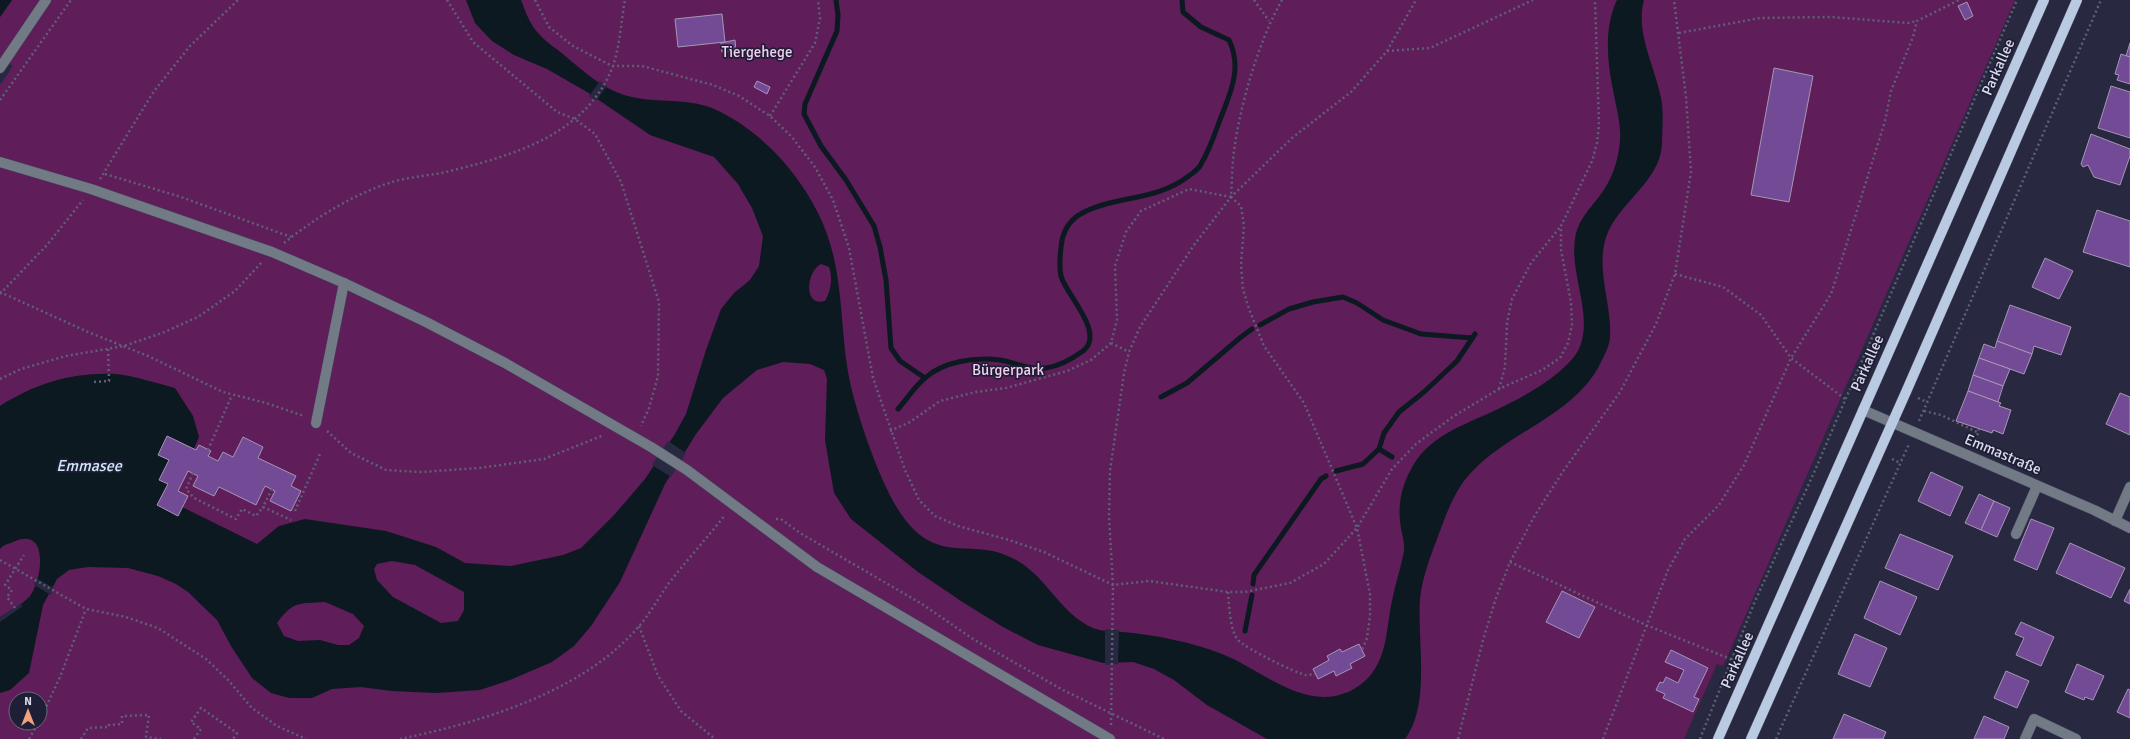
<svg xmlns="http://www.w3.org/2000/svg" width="2130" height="739" font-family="Signika,sans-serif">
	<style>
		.green { fill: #5f1d59; fill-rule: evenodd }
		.water { fill: #0c1921; fill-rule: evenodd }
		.pier { fill: #282841 }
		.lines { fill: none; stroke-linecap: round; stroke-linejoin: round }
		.stream { stroke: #0c1921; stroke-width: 5 }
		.building { fill: #734a95; stroke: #a597b4 }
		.minor-casing { stroke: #44455c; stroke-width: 11 }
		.major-casing { stroke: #44455c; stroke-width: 11 }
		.path { stroke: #5f6076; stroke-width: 2.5; stroke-dasharray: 2 3; stroke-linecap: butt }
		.minor { stroke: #727a86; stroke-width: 10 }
		.major { stroke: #bacae3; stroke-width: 10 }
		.labels { text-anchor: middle; stroke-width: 3.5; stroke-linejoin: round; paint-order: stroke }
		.park-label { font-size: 15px; fill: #f6cfef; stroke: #1e1e37 }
		.street-label { font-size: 15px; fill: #dadcec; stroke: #1e1e37 }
		.water-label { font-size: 16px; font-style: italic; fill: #d1e7f5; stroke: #1e1e37 }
	</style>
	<rect width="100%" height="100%" fill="#282841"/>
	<path class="green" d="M 12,0 L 2015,0 L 1733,644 L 1723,666 L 1717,664 L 1684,739 L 0,739 L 0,85 L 13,66 L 0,59 L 0,17 ZM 16,699 L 40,699 L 40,723 L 16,723 Z"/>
	<g class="water">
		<polygon points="0,0 12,0 0,17"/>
		<path d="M 466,0 L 521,0 C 526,13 530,25 540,35 C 547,43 556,48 564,55 C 585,72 604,91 632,97 C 658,103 686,98 712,108 C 758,128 796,169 818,213 C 844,264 839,317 848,372 C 854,408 880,484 901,514 C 939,569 973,534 1018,561 C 1048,579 1061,614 1093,628 C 1103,632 1113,631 1123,632 C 1155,635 1192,642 1222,654 C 1255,667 1288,697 1324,697 C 1341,697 1357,690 1369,677 C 1388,655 1386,628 1392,601 C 1395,584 1401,568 1404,551 C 1405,541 1401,532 1400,521 C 1398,500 1403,482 1414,464 C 1432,434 1469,423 1498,409 C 1519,399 1541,387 1559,372 C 1569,363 1579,354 1582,340 C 1590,309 1570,272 1575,239 C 1578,217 1594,206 1605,188 C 1614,174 1619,156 1620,140 C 1621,122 1616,107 1613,90 C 1607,61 1604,27 1617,0 L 1644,0 C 1635,33 1655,66 1661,98 C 1664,113 1662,129 1662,144 C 1660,185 1611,206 1604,245 C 1598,276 1612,307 1610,337 C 1610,346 1602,360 1598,368 C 1567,421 1500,434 1464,481 C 1452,497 1444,520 1437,539 C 1430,557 1422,579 1420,599 C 1417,641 1431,704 1405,739 L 1267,739 L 1207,705 L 1174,680 L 1154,669 L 1133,662 L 1103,663 L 1038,645 L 1003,627 L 964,603 L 918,572 L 851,519 L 834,493 L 825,440 L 827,379 L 824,370 L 810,364 L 783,362 L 757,370 L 723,398 L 696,434 L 665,484 L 620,582 L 591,626 L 574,646 L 552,662 L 510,680 L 480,690 L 436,693 L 392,691 L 361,687 L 332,689 L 312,698 L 289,698 L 271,693 L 252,678 L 231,646 L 217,620 L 188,592 L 176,584 L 158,576 L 128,568 L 88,567 L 69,570 L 57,579 L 43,605 L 29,673 L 10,690 L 0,693 L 0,617 C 10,611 22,605 30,596 C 43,578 49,525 13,542 C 8,544 3,545 0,549 L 0,406 C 36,383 73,372 116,374 C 135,376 156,383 175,388 L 193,416 L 199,437 L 170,501 L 257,544 L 279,526 L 305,519 L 386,531 L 436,547 L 465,563 L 511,566 L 563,555 L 581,548 L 615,514 L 645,479 L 675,434 L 686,414 L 706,350 L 721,309 L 734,293 L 750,280 L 759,266 L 763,236 L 752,208 L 738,184 L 714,157 L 650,135 L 587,92 L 547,69 L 514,55 L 492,41 L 475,23 ZM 821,264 L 829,267 C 833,278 831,291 825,301 C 803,307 806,272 821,264 ZM 392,561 L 415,565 L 464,592 L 464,610 L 458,621 L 441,623 L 393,597 L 377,580 L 374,569 L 377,564 ZM 325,602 L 353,614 L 364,626 L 359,638 L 349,645 L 338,645 L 320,640 L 298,641 L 284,636 L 277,623 C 294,600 299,604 325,602 Z"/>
	</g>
	<g class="pier">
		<polygon points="600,81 607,86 596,101 589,96"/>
		<polygon points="668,441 686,453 671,477 652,465"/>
		<polygon points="36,578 54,588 51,595 34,585"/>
		<polygon points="20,604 23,606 0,622 0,617"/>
		<polygon points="1105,629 1119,630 1118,664 1105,665"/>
	</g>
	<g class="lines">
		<g class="stream">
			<polyline points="836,0 838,15 837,31 805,104 804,114 821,146 846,180 874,226 880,247 886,280 891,348 900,361 925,378"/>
			<polyline points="1260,325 1289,309 1313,302 1343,297 1357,303 1383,320 1421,334 1472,338"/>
			<polyline points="1161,397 1187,383 1241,337 1252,329"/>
			<path d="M 898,409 C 907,399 915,386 925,378 C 944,361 975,357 1000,360 C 1014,362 1031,371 1046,368 C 1060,366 1072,359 1083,351 C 1106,333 1066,295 1061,276 C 1059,267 1060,256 1061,247 C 1062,235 1066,225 1076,217 C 1088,208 1108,203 1123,200 C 1148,195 1170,191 1190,175 C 1194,172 1199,169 1201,164 C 1211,148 1216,129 1223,112 C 1233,87 1241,65 1229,40 L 1201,27 L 1183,12 L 1182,0"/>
			<polyline points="1379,449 1392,457"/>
			<polyline points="1336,471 1363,464 1379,449 1384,433 1399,412 1424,392 1457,361 1475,334"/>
			<polyline points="1253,584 1254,575 1321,479 1326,476"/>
			<polyline points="1245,631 1252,595"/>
		</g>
	</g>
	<g class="building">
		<polygon points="1967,2 1973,16 1965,20 1958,6"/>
		<polygon points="722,14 725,42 678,47 675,19"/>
		<polygon points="735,40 736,51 722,52 721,43"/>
		<polygon points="2130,43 2130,57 2126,56"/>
		<polygon points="2121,54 2130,57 2130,84 2117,80 2119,75 2115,74"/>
		<polygon points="1774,68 1813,76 1789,202 1751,195"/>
		<polygon points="757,81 770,87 767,94 754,87"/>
		<polygon points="2111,86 2130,92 2130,138 2098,128"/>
		<polygon points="2091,134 2130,149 2130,156 2120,185 2094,177 2088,165 2083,167 2081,164"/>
		<polygon points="2097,210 2130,221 2130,267 2083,252"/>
		<polygon points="2045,258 2073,271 2059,299 2032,287"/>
		<polygon points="2010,305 2071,327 2061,355 2034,346 2032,354 1997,341"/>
		<polygon points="1997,341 2032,354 2024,374 1979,358 1984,344 1995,348"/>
		<polygon points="1979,358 2010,369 2003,386 1973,375"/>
		<polygon points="1973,375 2003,386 1998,402 1968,391"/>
		<polygon points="1968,391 1998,402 2001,403 1999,406 2011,410 2003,434 1993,430 1992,433 1956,421"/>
		<polygon points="2120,393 2130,397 2130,435 2106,424"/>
		<polygon points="167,436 196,450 199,445 211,451 208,456 218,461 223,452 233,457 243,437 263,447 258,458 296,476 291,486 301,491 291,511 270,501 275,491 265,486 256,505 219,487 214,496 193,486 198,476 188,471 178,491 188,496 178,516 157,505 168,484 159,480 169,460 158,455"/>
		<polygon points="1931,472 1963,487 1950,516 1918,501"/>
		<polygon points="1979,494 1994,501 1981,530 1965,523"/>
		<polygon points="1994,501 2010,508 1997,537 1981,530"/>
		<polygon points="2031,519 2054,528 2037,570 2014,560"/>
		<polygon points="1900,534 1953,556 1938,590 1885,568"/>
		<polygon points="2070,543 2125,568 2111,598 2056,573"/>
		<polygon points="1880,581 1917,597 1900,635 1864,618"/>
		<polygon points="2130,589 2130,604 2124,601"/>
		<polygon points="1562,591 1595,607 1579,638 1546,622"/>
		<polygon points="2021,622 2054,637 2041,666 2016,655 2024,638 2015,634"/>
		<polygon points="1855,634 1887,648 1870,687 1838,674"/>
		<polygon points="1359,644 1365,656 1350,664 1352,668 1336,676 1334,671 1318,679 1313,669 1329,660 1327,656 1340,649 1342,652"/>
		<polygon points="1671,650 1708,668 1694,697 1699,699 1693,712 1663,698 1665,694 1656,690 1660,682 1663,683 1666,677 1678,683 1684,670 1665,662"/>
		<polygon points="2077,664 2104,676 2093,700 2085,697 2084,700 2065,692"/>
		<polygon points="2006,671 2029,681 2017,708 1994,698"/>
		<polygon points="2128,689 2130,690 2130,718 2117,712"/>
		<polygon points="1844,714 1886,732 1883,739 1833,739"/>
		<polygon points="1984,716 2009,727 2004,739 1974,739"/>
	</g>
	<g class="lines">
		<defs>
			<g id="minor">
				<polyline points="0,68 46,0"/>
				<polyline points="0,162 91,189 272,252 344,283 426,322 505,363 651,447 687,470 817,567 1110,739"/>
				<polyline points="1863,410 2094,510 2130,528"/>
				<polyline points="316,423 344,283"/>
				<polyline points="2115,521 2130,487"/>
				<polyline points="2016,534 2037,486"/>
				<polyline points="2025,739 2034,719 2076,739"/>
			</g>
			<g id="major">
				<polyline points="1718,739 2044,0"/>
				<polyline points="1751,739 1906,392 2077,0"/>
			</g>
		</defs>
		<use href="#minor" class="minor-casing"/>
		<use href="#major" class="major-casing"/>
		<g class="path">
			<polyline points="447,0 473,42 557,112 575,119 595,134 621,182 659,302 658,376 649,408 641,426"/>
			<polyline points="535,0 549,27 573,46 612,66 642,66 713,85 739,96 770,116 791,136 815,167 833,200 849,248 873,378 905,470 919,500 935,516 958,526 1009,540 1044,552 1113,585 1149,581 1228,592 1245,592 1290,583 1324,564 1357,528 1392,469 1416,444 1454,416 1499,389 1542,370 1560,358 1568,343 1572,325 1571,302 1561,250 1561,226 1592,161 1597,143 1599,125 1595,0"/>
			<polyline points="1254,0 1269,21"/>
			<path d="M 1282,0 C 1259,40 1240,105 1234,151 C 1232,166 1232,182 1231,197 L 1241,206 L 1244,226 L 1241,264 L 1243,289 L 1249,309 L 1264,346 L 1304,403 L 1357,528 L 1370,594 L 1370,616 L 1367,638 L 1362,650"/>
			<polyline points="1679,33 1760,18 1831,17 1908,23 1917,21"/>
			<polyline points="1387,51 1430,48 1533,0"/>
			<polyline points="0,100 71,0"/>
			<polyline points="770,116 815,43 820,18 818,0"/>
			<polyline points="105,174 181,197 291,237"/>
			<polyline points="100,179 154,91 190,46 238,0"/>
			<path d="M 284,243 C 314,219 352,195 389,183 C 407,177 427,176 446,172 C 511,156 586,136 613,66 C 620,45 621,22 625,0"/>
			<polyline points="1675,274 1723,287 1761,315 1791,358 1845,399"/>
			<polyline points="0,292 88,332 148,356 223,392 266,403 304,416"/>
			<polyline points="0,294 47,245 83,200"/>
			<polyline points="1111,343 1129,352"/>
			<polyline points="0,379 21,369 66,356 124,346 162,333 198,317 235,291 262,262"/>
			<polyline points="94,382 109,381 108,349"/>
			<polyline points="1499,389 1505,367 1507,323 1512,299 1531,263 1561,226"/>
			<polyline points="1918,398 1927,402"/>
			<polyline points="1924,411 1941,415 1979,433"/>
			<polyline points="1919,421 2101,0"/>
			<polyline points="327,431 351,453 386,470 421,472 479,468 544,459 604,435"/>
			<polyline points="890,431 910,422 940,401 976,392 1006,388 1067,371 1091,360 1111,343 1117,320 1115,266 1126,232 1141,211 1189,189 1231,197"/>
			<polyline points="1975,445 1979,429"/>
			<polyline points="208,450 232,395"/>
			<polyline points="1892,459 1900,463"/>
			<polyline points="193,473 186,489 194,498 236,519 242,509 256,516 263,507"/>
			<polyline points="272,489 263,507 291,520"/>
			<polyline points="295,511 320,454"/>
			<polyline points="776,519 781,519 800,533 922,604 973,639 1063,690 1164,739"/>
			<polyline points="0,560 86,609 126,617 158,628 206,659 228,680 252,708 277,726 306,739"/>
			<polyline points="1510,562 1646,625 1738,662"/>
			<path d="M 1228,592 C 1229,604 1230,631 1238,640 C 1245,648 1295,673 1306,675 C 1309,675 1312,674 1315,674"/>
			<polyline points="15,608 7,597 12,590 5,585 24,555"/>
			<polyline points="639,626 658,676 681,711 715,739"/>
			<polyline points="40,720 60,677 86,609"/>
			<polyline points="1111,725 1113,585 1109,517 1110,471 1124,373 1129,352 1140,327 1194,245 1231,197 1292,138 1351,92 1387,51 1416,0"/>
			<polyline points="29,739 38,723"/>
			<polyline points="81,739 88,728 109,727 109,725 122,724 122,716 149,715 146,737 161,739"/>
			<polyline points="194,739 201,729 191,722 201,708 237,733 233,739"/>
			<path d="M 400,739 C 482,722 584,692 640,625 C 651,612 659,597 669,583 C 687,560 707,538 725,515"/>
			<polyline points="1458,739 1483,640 1496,598 1510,562 1535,515 1564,470 1620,392 1656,324 1675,274 1691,172 1686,97 1674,0"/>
			<polyline points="1603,739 1668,570 1685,539 1719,505 1744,465 1791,358 1831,294 1885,121 1891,91 1913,37 1917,21 1959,0"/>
			<polyline points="1700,739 1755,601 1813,475 2017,0"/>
			<polyline points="1776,739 1909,444"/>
		</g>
		<use href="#minor" class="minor"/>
		<use href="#major" class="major"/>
	</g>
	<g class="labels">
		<g class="park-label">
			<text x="757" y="57">Tiergehege</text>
			<text x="1008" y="375">Bürgerpark</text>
		</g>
		<g class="street-label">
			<text transform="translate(1998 67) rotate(-66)" y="5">Parkallee</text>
			<text transform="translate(1867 363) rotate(-66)" y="5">Parkallee</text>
			<text transform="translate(2003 454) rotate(23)" y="5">Emmastraße</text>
			<text transform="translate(1737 660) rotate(-66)" y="5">Parkallee</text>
		</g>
		<g class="water-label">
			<text x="89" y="471">Emmasee</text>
		</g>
	</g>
	<g transform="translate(28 711)"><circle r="19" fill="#1e1e37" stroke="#696a7f"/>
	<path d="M0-3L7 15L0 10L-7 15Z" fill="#f1a17d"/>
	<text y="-6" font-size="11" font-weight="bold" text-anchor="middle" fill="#dadcec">N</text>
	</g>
</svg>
